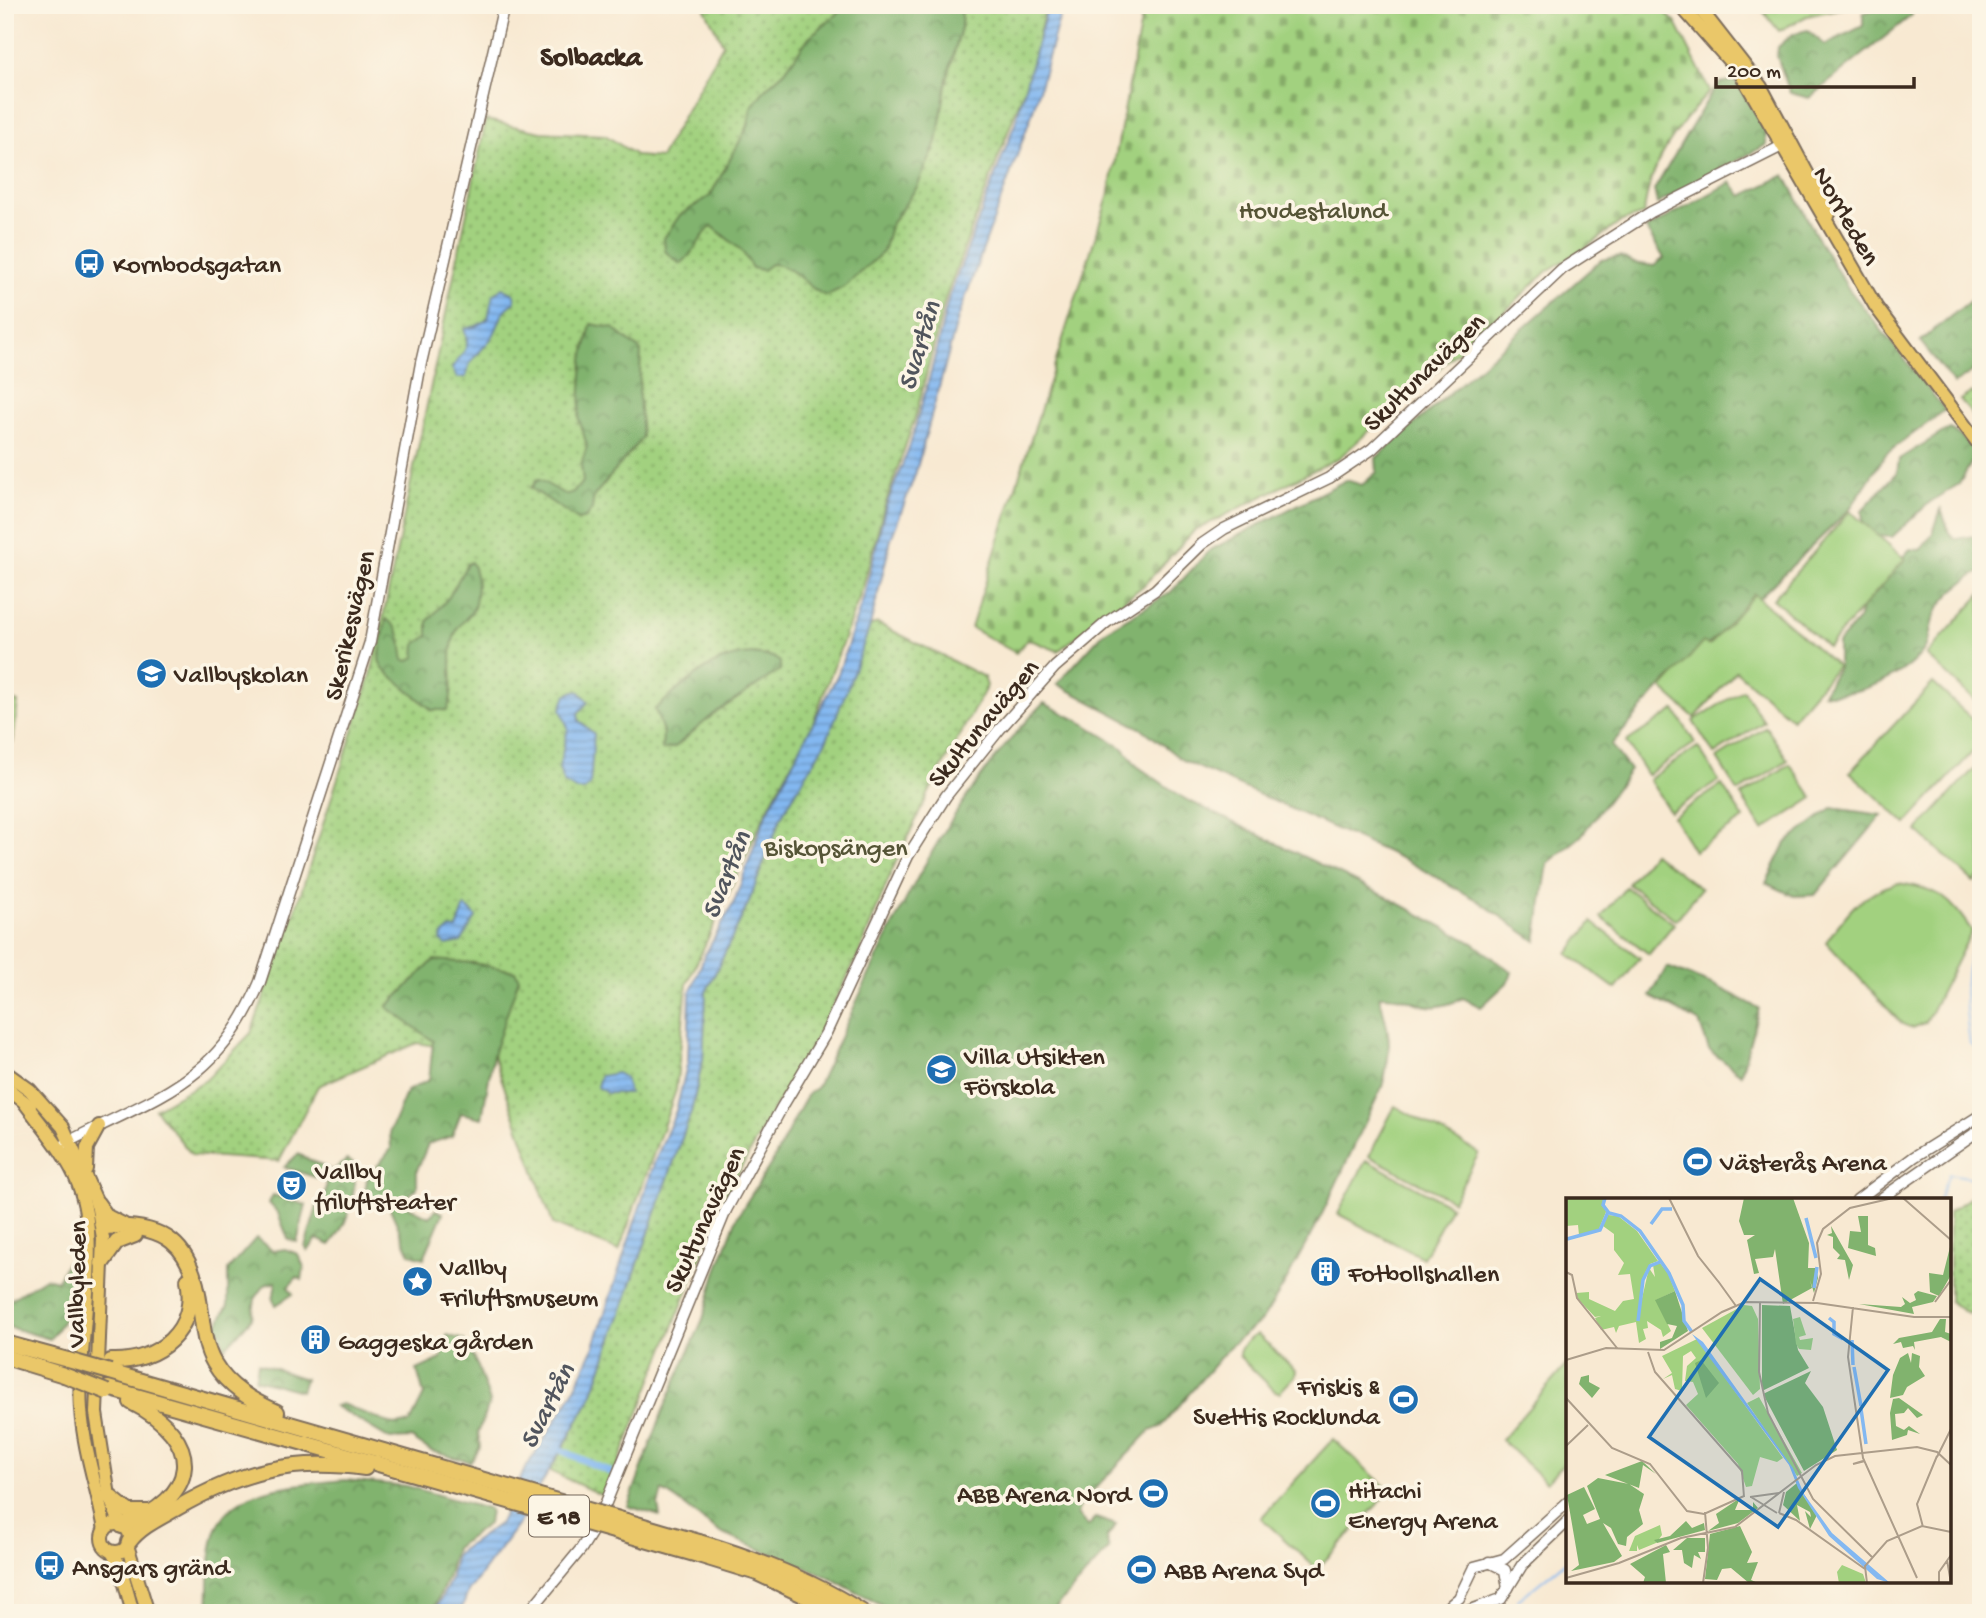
<svg xmlns="http://www.w3.org/2000/svg" width="1986" height="1618" font-family="'Gochi Hand',sans-serif">
	<style>
		.grass { fill: url(#grass-dots); stroke: #6e7e4e; stroke-width: 2 }
		.forest { fill: url(#forest-crowns); stroke: #5e6e46; stroke-width: 2 }
		.cemetery { fill: url(#cemetery-stones); stroke: #6e7e4e; stroke-width: 2 }
		.park { fill: url(#park-tufts); stroke: #6e7e4e; stroke-width: 2 }
		.pitch { fill: #a2d17f; stroke: #6e7e4e; stroke-width: 2 }
		.water { fill: url(#water-rules); stroke: #5f7188; stroke-width: 2 }
		.lines { fill: none; stroke-linecap: round; stroke-linejoin: round }
		.stream { stroke: #83b8f1; stroke-width: 2 }
		.canal { stroke: #83b8f1; stroke-width: 7 }
		.minor-casing { stroke: #7d6d5d; stroke-width: 13 }
		.major-casing { stroke: #7d6d5d; stroke-width: 16 }
		.highway-casing { stroke: #7d6d5d; stroke-width: 18 }
		.minor { stroke: #fff; stroke-width: 10 }
		.major { stroke: #eac769; stroke-width: 12 }
		.highway { stroke: #eac769; stroke-width: 14 }
		.highway-bridge-casing { stroke: #7d6d5d; stroke-width: 18; stroke-linecap: butt }
		.highway-bridge { stroke: #eac769; stroke-width: 14 }
		.labels { text-anchor: middle; stroke-width: 7; stroke-linejoin: round; paint-order: stroke }
		.shield { fill: #fcf5e5; stroke: #75675a; stroke-width: 2 }
		.shield-label { font-size: 24px; font-weight: bold; fill: #3b2a1e }
		.park-label { font-size: 26px; fill: #555436; stroke: #fcf5e5 }
		.street-label { font-size: 26px; fill: #3b2a1e; stroke: #fcf5e5 }
		.poi-label { font-size: 26px; fill: #3b2a1e; stroke: #fcf5e5; text-anchor: start }
		.neighbourhood-label { font-size: 28px; font-weight: bold; fill: #3b2a1e; stroke: #fcf5e5 }
		.water-label { font-size: 28px; font-style: italic; fill: #51555d; stroke: #fcf5e5 }
		.inset-river { fill: none; stroke: #83b8f1; stroke-width: 3.5 }
		.inset-road { fill: none; stroke: #ac9d8a; stroke-width: 2 }
		.view { fill: #1f6fb2; fill-opacity: 0.15; stroke: #1f6fb2; stroke-width: 3.5 }
		.inset-edge { fill: none; stroke: #3b2a1e; stroke-width: 3.5 }
	</style>
	<defs>
		<pattern id="grass-dots" width="8" height="8" patternUnits="userSpaceOnUse" patternTransform="scale(1.75)"><rect width="8" height="8" fill="#a2d17f"/><path d="M2 2h.1M6 6h.1" fill="none" stroke="#85aa67" stroke-width="1.8" stroke-linecap="round"/></pattern>
		<pattern id="forest-crowns" width="20" height="18" patternUnits="userSpaceOnUse" patternTransform="scale(1.75)"><rect width="20" height="18" fill="#81b36e"/><path d="M2 6a3 3 0 1 1 6 0M12 15a3 3 0 1 1 6 0" fill="none" stroke="#6b925a"/></pattern>
		<pattern id="cemetery-stones" width="16" height="16" patternUnits="userSpaceOnUse" patternTransform="scale(1.75)"><rect width="16" height="16" fill="#a2d17f"/><path d="M2 7V4a2 2 0 0 1 4 0v3zM10 15v-3a2 2 0 0 1 4 0v3z" fill="#85aa67"/></pattern>
		<pattern id="park-tufts" width="24" height="20" patternUnits="userSpaceOnUse" patternTransform="scale(1.75)"><rect width="24" height="20" fill="#a2d17f"/><path d="M3 7l-1-3M5 7V3M7 7l1-3M15 17l-1-3M17 17v-4M19 17l1-3" fill="none" stroke="#85aa67"/></pattern>
		<pattern id="water-rules" width="6" height="5" patternUnits="userSpaceOnUse" patternTransform="scale(1.75)"><rect width="6" height="5" fill="#83b8f1"/><path d="M0 2.5h6" fill="none" stroke="#6c96c3"/></pattern>
	</defs>
	<rect width="100%" height="100%" fill="#fcf5e5"/>
	<filter id="ink" filterUnits="userSpaceOnUse"><feTurbulence type="fractalNoise" baseFrequency=".0143" numOctaves="2"/><feDisplacementMap in="SourceGraphic" scale="14" xChannelSelector="R" yChannelSelector="G"/><feConvolveMatrix kernelMatrix="1 2 1 2 8 2 1 2 1" color-interpolation-filters="sRGB"/></filter>
	<filter id="wash" filterUnits="userSpaceOnUse"><feTurbulence type="fractalNoise" baseFrequency=".00686" numOctaves="4" result="noise"/><feDisplacementMap in="SourceGraphic" scale="28" xChannelSelector="R" yChannelSelector="G"/><feGaussianBlur stdDeviation="1.57" result="paint"/><feColorMatrix in="noise" values="0 0 0 0 0 0 0 0 0 0 0 0 0 0 0 0 0 1.4 0 .05"/><feComposite in="paint" operator="in"/></filter>
	<g filter="url(#wash)">
		<rect width="100%" height="100%" fill="#f8e9d2"/>
		<g class="grass">
			<polygon points="703,5 1046,5 1030,73 945,300 916,415 883,511 863,587 812,725 764,816 687,984 676,1090 619,1251 553,1224 493,1055 417,1043 318,1086 279,1161 192,1155 155,1109 206,1080 251,1033 296,908 371,675 486,120 541,132 605,135 637,156 660,158 723,44"/>
			<polygon points="1972,392 1981,402 1981,425 1960,400"/>
			<polygon points="877,623 984,677 987,686 936,778 893,868 858,956 804,1061 775,1106 725,1197 605,1497 550,1471 591,1398 691,1112 703,1059 706,992 748,904 781,817 827,739 870,626"/>
			<polygon points="1975,1194 1981,1202 1981,1307 1968,1314 1949,1301 1949,1212"/>
		</g>
		<g class="forest">
			<path d="M 853,5 L 962,5 L 961,28 L 947,79 L 937,142 L 917,187 L 890,226 L 883,252 L 844,287 L 826,296 C 805,288 796,265 771,264 L 763,270 L 752,268 L 742,251 L 712,226 C 699,237 694,255 680,264 L 665,251 L 664,238 L 680,215 L 710,196 L 748,126 L 751,108 L 766,88 L 785,71 L 809,37 L 841,11 Z"/>
			<polygon points="1895,5 1913,5 1912,15 1809,98 1790,93 1777,56 1778,47 1793,34 1807,30 1825,45 1863,26 1863,13"/>
			<polygon points="1735,80 1766,130 1766,145 1657,204 1654,190 1709,97 1720,83"/>
			<polygon points="1785,175 1820,243 1848,288 1945,410 1886,454 1849,510 1758,599 1660,688 1611,745 1630,770 1581,836 1548,863 1536,941 1477,900 1405,860 1182,760 1144,730 1057,684 1104,632 1171,592 1210,550 1346,480 1362,485 1377,472 1376,458 1601,260 1620,256 1634,263 1654,266 1664,258 1646,229 1731,182 1742,196"/>
			<polygon points="1981,292 1981,365 1954,384 1920,341"/>
			<polygon points="591,324 613,328 641,351 639,396 642,438 594,496 592,509 586,518 578,520 531,488 538,479 566,495 573,492 583,482 581,465 587,446 579,419 583,360"/>
			<polygon points="1950,428 1978,451 1959,484 1930,502 1892,537 1864,535 1862,510 1897,473 1899,459"/>
			<path d="M 1941,509 L 1949,533 L 1956,539 L 1981,535 L 1981,571 C 1962,582 1940,598 1933,620 C 1930,628 1930,638 1926,646 C 1911,675 1853,699 1823,693 L 1838,668 L 1838,643 L 1858,620 L 1866,597 L 1910,549 L 1920,550 L 1933,533 Z"/>
			<path d="M 471,562 C 479,575 477,590 475,604 C 473,615 461,621 457,630 C 444,656 458,686 447,710 L 432,710 L 383,669 L 379,660 L 386,619 C 405,631 400,643 404,660 L 410,661 L 415,657 L 416,644 L 428,636 L 428,621 L 449,597 L 467,564 Z"/>
			<path d="M 753,654 L 773,657 L 780,662 L 780,670 L 714,714 L 675,747 L 662,750 L 663,732 L 655,709 C 687,684 709,655 753,654 Z"/>
			<path d="M 1044,703 L 1085,724 L 1124,749 L 1137,766 L 1185,799 L 1387,897 L 1473,943 L 1512,972 L 1509,981 L 1481,1007 L 1463,998 C 1419,1019 1420,994 1379,996 C 1390,1033 1393,1048 1382,1087 L 1322,1214 L 1285,1283 L 1262,1320 L 1229,1347 L 1161,1427 L 1150,1431 L 1080,1504 L 1077,1515 L 1088,1526 L 1096,1518 L 1116,1525 L 1106,1539 L 1109,1549 L 1051,1613 L 896,1613 L 824,1575 L 725,1535 C 702,1523 685,1502 662,1491 L 658,1505 L 660,1516 L 628,1506 L 662,1413 L 703,1319 L 716,1273 L 737,1217 L 774,1159 L 807,1095 L 817,1087 C 881,952 936,810 1044,703 Z"/>
			<polygon points="1832,808 1882,815 1815,895 1794,896 1766,883 1786,843"/>
			<polygon points="434,960 473,963 515,971 519,978 493,1055 482,1118 461,1113 452,1136 428,1144 417,1170 417,1188 406,1198 407,1206 429,1217 436,1210 443,1213 424,1258 410,1254 389,1206 364,1200 367,1179 391,1149 390,1131 407,1091 429,1080 433,1041 387,1007"/>
			<polygon points="1667,967 1714,985 1759,1008 1741,1074 1709,1050 1699,1022 1650,996"/>
			<path d="M 298,1154 L 332,1171 L 347,1160 L 355,1164 C 355,1196 351,1220 330,1245 L 317,1239 L 308,1251 L 305,1247 L 319,1200 L 325,1196 L 327,1181 L 284,1167 Z"/>
			<polygon points="273,1195 306,1205 297,1242 288,1239 278,1213 269,1203"/>
			<polygon points="256,1238 273,1251 285,1249 298,1254 304,1267 302,1280 297,1277 288,1287 293,1294 276,1305 273,1300 276,1282 265,1285 255,1299 252,1318 225,1348 217,1326 228,1305 228,1270"/>
			<polygon points="66,1263 75,1277 66,1316 50,1339 5,1326 5,1303 45,1278 57,1281"/>
			<polygon points="447,1335 464,1340 478,1367 490,1402 478,1432 480,1447 470,1462 431,1451 411,1438 390,1439 335,1406 342,1404 393,1425 410,1423 424,1395 417,1370 441,1359"/>
			<polygon points="258,1363 305,1379 301,1391 255,1379"/>
			<path d="M 346,1480 L 407,1486 L 490,1510 L 488,1524 L 455,1548 L 447,1579 L 432,1613 L 208,1613 C 210,1586 207,1551 218,1526 C 238,1483 306,1484 346,1480 Z"/>
		</g>
		<path class="cemetery" d="M 1144,5 L 1658,5 L 1676,23 L 1710,91 C 1678,126 1648,165 1644,214 L 1622,221 L 1587,247 L 1547,271 L 1467,348 L 1455,354 L 1340,457 L 1194,531 L 1143,586 L 1058,651 L 1028,639 L 1016,653 L 971,628 L 1108,197 Z"/>
		<polygon class="park" points="1758,5 1857,5 1807,16 1779,31"/>
		<g class="pitch">
			<polygon points="1850,511 1905,559 1828,647 1773,599"/>
			<polygon points="1754,594 1837,666 1792,719 1736,671 1695,718 1662,689 1703,642 1709,646"/>
			<polygon points="1981,594 1981,698 1977,702 1926,655"/>
			<polygon points="1933,683 1981,727 1981,743 1906,824 1850,772"/>
			<polygon points="1743,690 1764,722 1714,754 1693,721"/>
			<polygon points="5,698 18,702 13,742 5,738"/>
			<polygon points="1675,710 1695,743 1647,775 1626,742"/>
			<polygon points="1766,727 1788,760 1738,792 1717,758"/>
			<polygon points="1698,747 1719,781 1670,812 1649,779"/>
			<polygon points="1981,761 1981,875 1974,882 1917,831"/>
			<polygon points="1790,764 1813,798 1763,830 1741,796"/>
			<polygon points="1722,785 1744,819 1694,851 1673,817"/>
			<polygon points="1653,853 1701,889 1676,920 1628,884"/>
			<path d="M 1898,883 C 1940,889 1949,897 1972,931 L 1926,1022 L 1912,1028 L 1902,1024 L 1826,942 C 1849,910 1859,894 1898,883 Z"/>
			<polygon points="1626,887 1674,924 1649,954 1601,917"/>
			<polygon points="1592,922 1640,958 1616,989 1568,954"/>
			<polygon points="1395,1106 1479,1153 1453,1201 1369,1156"/>
			<polygon points="1366,1160 1451,1206 1423,1258 1338,1214"/>
			<path d="M 1258,1335 L 1296,1371 L 1295,1376 L 1280,1392 L 1275,1391 L 1239,1356 C 1238,1348 1250,1336 1258,1335 Z"/>
			<polygon points="1568,1363 1568,1459 1546,1482 1501,1440"/>
			<polygon points="1333,1439 1390,1491 1317,1569 1261,1518"/>
		</g>
		<g class="water">
			<polygon points="1048,5 1063,5 1032,114 958,318 915,475 891,539 870,626 846,692 827,739 781,817 748,904 706,992 703,1059 691,1112 591,1398 519,1523 468,1592 460,1613 434,1613 450,1581 456,1554 500,1523 524,1471 573,1393 593,1349 655,1161 676,1111 688,1061 690,993 705,955 734,902 765,817 838,674 864,596 885,509 910,445 931,372 948,300 1015,123"/>
			<path d="M 502,288 L 514,294 L 515,302 C 498,314 503,317 494,334 C 485,351 468,356 466,377 L 457,378 L 452,368 C 463,352 472,349 464,329 L 476,326 L 488,319 L 493,295 Z"/>
			<polygon points="574,691 580,692 588,702 578,713 579,721 594,734 590,785 584,790 576,790 564,783 559,768 568,728 561,709 566,695"/>
			<polygon points="465,906 474,914 476,917 461,942 446,945 441,941 442,936 450,929 457,929"/>
			<polygon points="617,1073 625,1078 629,1093 607,1093 597,1087 600,1076"/>
		</g>
		<g class="lines">
			<g class="stream">
				<path d="M 1979,1051 L 1970,1044 C 1964,1002 1960,967 1981,929"/>
				<polyline points="1939,1200 1949,1174 1981,1179"/>
				<polyline points="1518,1600 1568,1560"/>
			</g>
			<polyline class="canal" points="554,1447 610,1472"/>
		</g>
	</g>
	<g filter="url(#ink)">
		<g class="lines">
			<defs>
				<g id="minor">
					<path d="M 66,1143 C 157,1095 217,1085 260,982 L 370,642 L 421,363 L 504,5"/>
					<polyline points="1857,1200 1914,1157 1981,1115"/>
					<polyline points="1879,1200 1981,1129"/>
					<polyline points="1489,1562 1505,1570 1508,1588"/>
					<polyline points="528,1613 581,1549 598,1522 726,1210 782,1107 826,1033 908,856 946,796 999,730 1055,667 1107,622 1155,590 1202,544 1224,529 1329,478 1372,449 1562,269 1651,212 1788,143"/>
					<polyline points="1441,1613 1459,1598 1474,1567 1504,1559 1568,1502"/>
					<polyline points="1462,1613 1501,1599 1522,1565 1568,1521"/>
				</g>
				<g id="major">
					<polyline points="1680,5 1741,74 1876,307 1981,447"/>
					<polyline points="1697,5 1761,87 1829,214"/>
					<polyline points="5,1072 30,1090 63,1127 97,1203 103,1238 96,1413 109,1496 121,1525"/>
					<polyline points="5,1087 30,1106"/>
					<path d="M 25,1103 C 44,1129 66,1153 78,1183 C 103,1246 76,1342 81,1410 C 84,1452 98,1490 105,1530"/>
					<polyline points="86,1169 87,1148 99,1126"/>
					<circle cx="116" cy="1538" r="14"/>
					<polyline points="127,1545 148,1613"/>
					<polyline points="112,1552 120,1566 133,1613"/>
				</g>
				<g id="highway">
					<polyline points="97,1203 107,1217 123,1225"/>
					<path d="M 103,1227 C 165,1223 192,1243 200,1306 C 203,1325 204,1346 214,1363 C 228,1387 252,1401 277,1412"/>
					<polyline points="102,1263 117,1242 135,1235"/>
					<polyline points="5,1343 68,1360"/>
					<polyline points="5,1357 64,1375"/>
					<path d="M 111,1361 C 158,1363 198,1330 188,1280"/>
					<polyline points="110,1372 425,1463"/>
					<polyline points="108,1388 421,1476"/>
					<polyline points="109,1496 129,1512 150,1512"/>
					<path d="M 122,1526 C 200,1498 206,1440 131,1402"/>
					<path d="M 129,1542 C 141,1526 160,1518 177,1508 C 241,1471 292,1458 365,1468"/>
					<path d="M 699,1542 C 757,1559 812,1580 864,1613"/>
					<polyline points="698,1555 757,1573 841,1613"/>
				</g>
			</defs>
			<use href="#minor" class="minor-casing"/>
			<use href="#major" class="major-casing"/>
			<use href="#highway" class="highway-casing"/>
			<use href="#minor" class="minor"/>
			<use href="#major" class="major"/>
			<use href="#highway" class="highway"/>
			<defs>
				<g id="highway-bridge">
					<polyline points="68,1360 110,1372"/>
					<polyline points="64,1375 107,1392"/>
					<polyline points="425,1463 699,1542"/>
					<polyline points="421,1476 698,1555"/>
				</g>
			</defs>
			<use href="#highway-bridge" class="highway-bridge-casing"/>
			<use href="#highway-bridge" class="highway-bridge"/>
		</g>
	</g>
	<defs>
		<symbol id="bus-disc" viewBox="-11 -11 22 22"><circle r="9.5" fill="#1f6fb2" stroke="#fcf5e5"/><path d="M-5-6H5V4H4V6H2V4H-2V6H-4V4H-5ZM-3.5-4V0h7V-4ZM-3.5 1.2v1.5H-2V1.2ZM2 1.2v1.5H3.5V1.2Z" fill="#fff"/></symbol>
		<symbol id="school-disc" viewBox="-11 -11 22 22"><circle r="9.5" fill="#1f6fb2" stroke="#fcf5e5"/><path d="M0-5L7-2L0 1L-7-2ZM-4 1L0 2.5L4 1V4Q0 6-4 4Z" fill="#fff"/></symbol>
		<symbol id="stadium-disc" viewBox="-11 -11 22 22"><circle r="9.5" fill="#1f6fb2" stroke="#fcf5e5"/><path d="M0-5a6.5 5 0 1 0 0 10a6.5 5 0 1 0 0-10ZM-3.5-1.8h7v3.6h-7Z" fill="#fff"/></symbol>
		<symbol id="theatre-disc" viewBox="-11 -11 22 22"><circle r="9.5" fill="#1f6fb2" stroke="#fcf5e5"/><path d="M-5-5.5Q0-4 5-5.5V0Q5 5 0 6Q-5 5-5 0ZM-3.3-2.5H-1v1.5H-3.3ZM1-2.5H3.3v1.5H1ZM-2.8 1Q0 5.5 2.8 1Z" fill="#fff"/></symbol>
		<symbol id="building-disc" viewBox="-11 -11 22 22"><circle r="9.5" fill="#1f6fb2" stroke="#fcf5e5"/><path d="M-4-6H4V6H1V3H-1V6H-4ZM-2.5-4.3h1.7v1.8h-1.7ZM.8-4.3h1.7v1.8H.8ZM-2.5-1h1.7V.8h-1.7ZM.8-1h1.7V.8H.8Z" fill="#fff"/></symbol>
		<symbol id="sight-disc" viewBox="-11 -11 22 22"><circle r="9.5" fill="#1f6fb2" stroke="#fcf5e5"/><path d="M0-6L1.8-2.2L6-1.7L2.9 1.2L3.7 5.4L0 3.3L-3.7 5.4L-2.9 1.2L-6-1.7L-1.8-2.2Z" fill="#fff"/></symbol>
	</defs>
	<g fill-rule="evenodd">
		<use href="#bus-disc" x="72" y="246" width="35" height="35"/>
		<use href="#school-disc" x="134" y="656" width="35" height="35"/>
		<use href="#school-disc" x="924" y="1052" width="35" height="35"/>
		<use href="#stadium-disc" x="1680" y="1144" width="35" height="35"/>
		<use href="#theatre-disc" x="274" y="1168" width="35" height="35"/>
		<use href="#building-disc" x="1308" y="1254" width="35" height="35"/>
		<use href="#sight-disc" x="400" y="1264" width="35" height="35"/>
		<use href="#building-disc" x="298" y="1322" width="35" height="35"/>
		<use href="#stadium-disc" x="1386" y="1382" width="35" height="35"/>
		<use href="#stadium-disc" x="1136" y="1476" width="35" height="35"/>
		<use href="#stadium-disc" x="1308" y="1486" width="35" height="35"/>
		<use href="#bus-disc" x="32" y="1548" width="35" height="35"/>
		<use href="#stadium-disc" x="1124" y="1552" width="35" height="35"/>
	</g>
	<g class="labels">
		<rect class="shield" x="529" y="1495.5" width="60" height="41" rx="5"/>
		<g class="shield-label">
			<text x="559" y="1524">E 18</text>
		</g>
		<g class="park-label">
			<text x="1313" y="218">Hovdestalund</text>
			<text x="836" y="855">Biskopsängen</text>
		</g>
		<g class="street-label">
			<text transform="translate(1848 215) rotate(60)" y="9">Norrleden</text>
			<text transform="translate(1423 371) rotate(-44)" y="9">Skultunavägen</text>
			<text transform="translate(348 625) rotate(-77)" y="9">Skerikesvägen</text>
			<text transform="translate(982 722) rotate(-50)" y="9">Skultunavägen</text>
			<text transform="translate(703 1219) rotate(-65)" y="9">Skultunavägen</text>
			<text transform="translate(75 1284) rotate(-89)" y="9">Vallbyleden</text>
		</g>
		<g class="poi-label">
			<text x="113" y="272">Kornbodsgatan</text>
			<text x="174" y="682">Vallbyskolan</text>
			<text x="964" y="1064">Villa Utsikten<tspan x="964" dy="30">Förskola</tspan></text>
			<text x="1720" y="1170">Västerås Arena</text>
			<text x="315" y="1179">Vallby<tspan x="315" dy="30">friluftsteater</tspan></text>
			<text x="440" y="1275">Vallby<tspan x="440" dy="30">Friluftsmuseum</tspan></text>
			<text x="1348" y="1281">Fotbollshallen</text>
			<text x="338" y="1349">Gaggeska gården</text>
			<text x="1380" y="1394" text-anchor="end">Friskis &amp;<tspan x="1380" dy="30">Svettis Rocklunda</tspan></text>
			<text x="1348" y="1498">Hitachi<tspan x="1348" dy="30">Energy Arena</tspan></text>
			<text x="1131" y="1502" text-anchor="end">ABB Arena Nord</text>
			<text x="72" y="1575">Ansgars gränd</text>
			<text x="1164" y="1578">ABB Arena Syd</text>
		</g>
		<g class="neighbourhood-label">
			<text x="591" y="65">Solbacka</text>
		</g>
		<g class="water-label">
			<text transform="translate(917 345) rotate(-73)" y="10">Svartån</text>
			<text transform="translate(724 874) rotate(-68)" y="10">Svartån</text>
			<text transform="translate(545 1405) rotate(-63)" y="10">Svartån</text>
		</g>
	</g>
	<g transform="translate(1566 1198)">
		<rect width="385" height="385" fill="#f8e9d2"/>
		<path d="M 0,0 L 38,0 L 40,14 L 33,31 L 13,37 L 12,27 L 0,28 ZM 42,17 L 52,18 L 71,33 L 92,63 L 84,66 L 79,75 L 71,122 L 83,70 L 89,79 L 87,67 L 94,65 L 102,75 L 109,93 L 90,102 L 105,133 L 97,139 L 95,132 L 81,123 L 82,130 L 77,131 L 80,141 L 73,145 L 70,124 L 53,128 L 50,135 L 48,129 L 35,132 L 29,120 L 35,118 L 29,119 L 12,101 L 10,95 L 23,94 L 23,101 L 49,113 L 57,103 L 68,101 L 64,76 L 52,77 L 58,65 L 48,52 L 48,36 L 37,28 ZM 131,141 L 217,260 L 211,264 L 194,259 L 186,288 L 180,289 L 172,266 L 120,207 L 132,196 L 127,184 L 119,183 L 121,168 L 130,160 L 125,153 L 117,158 L 116,193 L 109,191 L 106,177 L 97,181 L 106,175 L 96,158 ZM 193,199 L 236,275 L 231,278 L 181,205 ZM 94,327 L 96,337 L 90,345 L 73,352 L 71,347 L 71,353 L 63,353 L 69,338 Z" fill="#a2d17f"/>
		<path d="M 178,0 L 227,0 L 243,45 L 242,70 L 250,70 L 252,80 L 248,95 L 244,82 L 246,90 L 217,106 L 209,51 L 207,59 L 189,61 L 193,75 L 188,76 L 181,42 L 189,37 L 178,37 L 173,23 ZM 292,18 L 302,18 L 302,47 L 309,50 L 310,58 L 282,50 L 284,33 L 295,34 ZM 265,28 L 287,67 L 283,82 L 279,62 L 271,61 L 274,57 L 267,50 L 267,39 L 261,37 L 266,35 ZM 385,45 L 385,77 L 373,98 L 364,94 L 363,75 L 377,77 ZM 109,93 L 122,133 L 94,151 L 94,144 L 106,140 L 111,128 L 101,126 L 89,102 ZM 352,93 L 371,98 L 367,104 L 346,109 L 348,116 L 293,106 L 335,109 L 339,106 L 336,99 L 344,105 L 350,102 L 348,96 ZM 196,107 L 224,108 L 232,152 L 243,170 L 196,193 ZM 374,121 L 380,121 L 379,134 L 385,136 L 385,144 L 375,139 L 348,144 L 349,152 L 347,148 L 337,150 L 335,144 L 327,146 L 333,140 L 366,134 ZM 342,155 L 345,165 L 346,155 L 354,158 L 353,169 L 359,178 L 341,189 L 337,197 L 324,200 L 327,177 L 334,160 ZM 135,162 L 153,185 L 140,200 L 129,165 ZM 245,173 L 239,185 L 257,209 L 271,252 L 238,273 L 197,196 ZM 23,177 L 23,184 L 34,190 L 26,200 L 13,186 L 15,179 ZM 333,200 L 357,217 L 351,220 L 342,210 L 338,215 L 329,216 L 330,228 L 338,232 L 343,228 L 354,236 L 342,232 L 341,237 L 326,242 L 324,215 L 327,201 ZM 76,263 L 90,276 L 77,267 L 73,290 L 39,277 ZM 32,280 L 63,286 L 78,296 L 73,312 L 77,326 L 61,339 L 60,348 L 52,346 L 45,330 L 37,325 L 56,358 L 48,364 L 5,373 L 13,367 L 1,297 L 18,289 L 29,311 L 17,317 L 21,326 L 34,321 L 21,288 ZM 231,285 L 251,317 L 244,331 L 239,313 L 245,319 L 244,314 L 231,307 L 234,323 L 217,307 L 220,294 ZM 174,300 L 169,312 L 187,312 L 187,304 L 192,310 L 172,325 L 142,333 L 153,325 L 150,316 ZM 120,323 L 126,330 L 138,325 L 139,332 L 91,345 L 88,342 L 104,338 ZM 174,328 L 186,354 L 181,365 L 192,364 L 185,382 L 192,385 L 183,385 L 165,370 L 156,371 L 151,382 L 139,381 L 144,336 ZM 121,340 L 139,340 L 139,354 L 132,354 L 135,361 L 128,357 L 126,370 L 118,365 L 116,352 L 107,352 ZM 100,347 L 104,354 L 97,356 L 100,385 L 77,385 L 79,379 L 64,366 Z" fill="#81b36e"/>
		<path d="M 178,107 L 186,108 L 192,121 L 194,191 L 187,197 L 136,130 Z" fill="#a2d17f"/>
		<path d="M 276,367 L 297,376 L 300,385 L 273,385 L 271,374 Z" fill="#a2d17f"/>
		<path d="M 234,119 L 240,137 L 233,139 L 234,142 L 247,140 L 245,152 L 233,151 L 230,146 L 227,121 Z" fill="#a2d17f"/>
		<path d="M 126,136 L 137,144 L 227,270 L 238,296 L 266,335 L 324,385 L 311,381 L 263,338 L 232,290 L 223,267 Z" fill="#83b8f1"/>
		<path class="inset-river" d="M 39,0 L 37,7 L 43,15 L 55,18 L 74,33 L 103,75 L 117,107 L 118,123 L 126,134M 240,20 L 250,60M 85,26 L 96,11 L 106,11M 1,41 L 34,32 L 42,14M 248,90 L 251,69M 263,120 L 268,124 L 268,136 L 277,141M 72,123 L 77,82 L 84,68 L 94,64M 286,142 L 287,167M 288,169 L 295,208M 295,211 L 300,246"/>
		<path class="inset-road" d="M 103,0 L 132,58 L 155,87M 337,0 L 385,42M 0,74 L 6,77 L 11,100 L 51,150M 152,83 L 170,108M 247,103 L 255,76 L 251,45 L 257,31 L 284,10 L 327,0M 369,104 L 385,82M 194,105 L 193,174 L 202,215 L 247,301 L 307,360M 287,109 L 282,159 L 297,260 L 351,380M 82,154 L 89,174 L 176,273 L 178,299M 0,162 L 40,150 L 98,152 L 156,114 L 179,104 L 251,105 L 348,119 L 385,119M 0,200 L 46,250 L 84,266 L 121,313 L 138,316 L 178,298M 0,248 L 22,227M 371,259 L 385,231M 297,263 L 287,266 L 299,263M 184,299 L 213,295M 185,299 L 211,315M 213,315 L 230,322 L 299,371M 213,315 L 218,294M 357,329 L 351,306 L 371,258M 381,362 L 385,385M 0,380 L 53,365 L 115,340 L 169,329 L 250,267 L 269,258 L 351,249 L 371,254 L 385,267M 137,385 L 142,350 L 139,314M 301,385 L 299,368 L 321,343 L 356,328 L 385,334M 373,385 L 373,374 L 385,357"/>
		<path class="view" d="M 194,81 L 322,172 L 212,329 L 83,239 Z"/>
		<rect width="385" height="385" class="inset-edge"/>
	</g>
	<rect width="1986" height="1618" fill="none" stroke="#fcf5e5" stroke-width="28"/>
	<path d="M1716 77v10h198v-10" fill="none" stroke="#3b2a1e" stroke-width="3.5"/>
	<text x="1727" y="77" font-size="21" fill="#3b2a1e" stroke="#fcf5e5" stroke-width="5" paint-order="stroke">200 m</text>
</svg>
